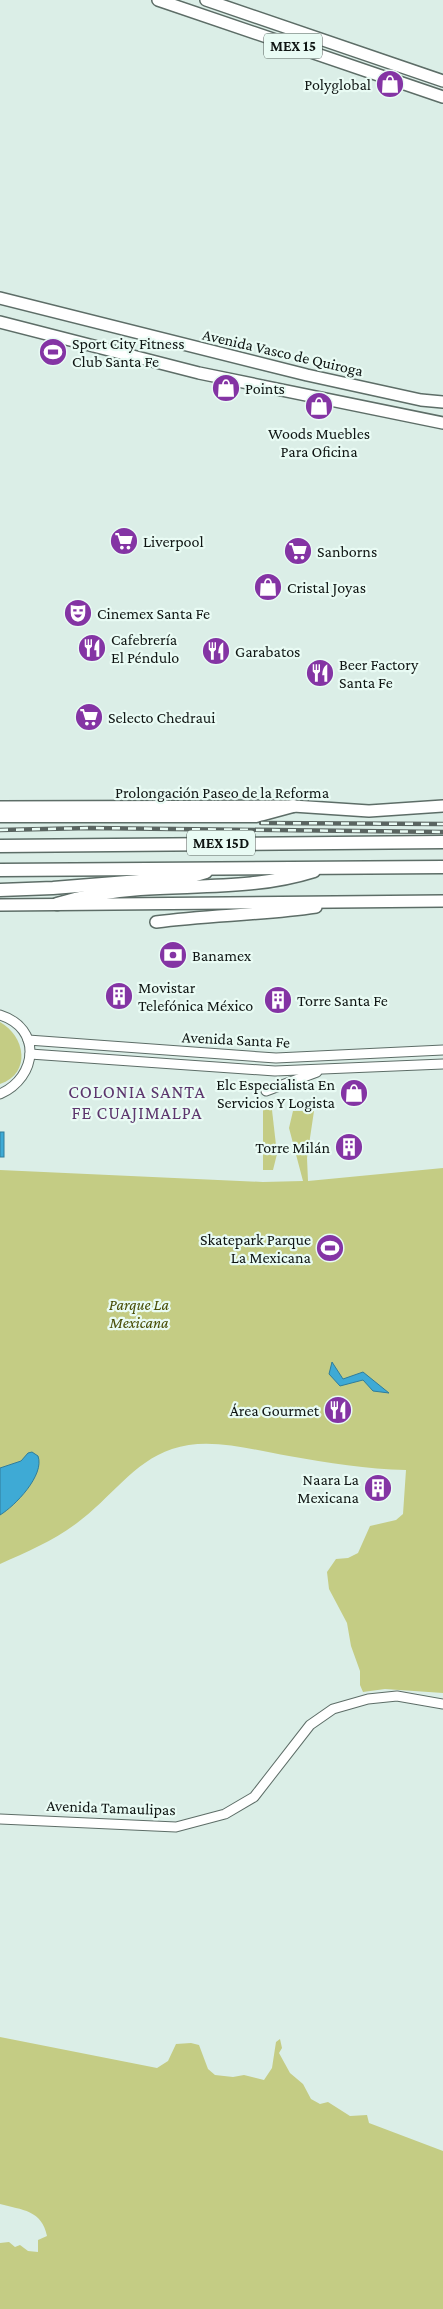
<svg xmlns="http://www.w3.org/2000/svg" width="443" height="2309" font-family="'Crimson Pro',serif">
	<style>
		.green { fill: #c4cc84 }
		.water { fill: #3eaad5; stroke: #307d9b }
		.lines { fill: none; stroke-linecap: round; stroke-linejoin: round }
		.minor-casing { stroke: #5d6d67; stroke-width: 11 }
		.major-casing { stroke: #5d6d67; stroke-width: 14 }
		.highway-casing { stroke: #5d6d67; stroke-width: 15 }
		.minor { stroke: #fff; stroke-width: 9 }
		.major { stroke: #fff; stroke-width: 11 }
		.highway { stroke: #fff; stroke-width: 12 }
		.rail-casing { stroke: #5a6561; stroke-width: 4.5 }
		.rail { stroke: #e9fbf4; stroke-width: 2.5; stroke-dasharray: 8; stroke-linecap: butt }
		.labels { text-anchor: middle; stroke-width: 4.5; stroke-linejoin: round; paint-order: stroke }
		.shield { fill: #e9fbf4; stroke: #505a56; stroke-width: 1 }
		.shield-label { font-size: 15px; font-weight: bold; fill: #0f1513 }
		.poi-label { font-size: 16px; fill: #0f1513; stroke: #e9fbf4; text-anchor: start }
		.street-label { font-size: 16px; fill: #0f1513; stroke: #e9fbf4 }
		.park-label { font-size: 16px; font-style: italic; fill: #464b03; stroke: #e9fbf4 }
		.neighbourhood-label { font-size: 18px; letter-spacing: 1px; fill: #5c356d; stroke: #e9fbf4 }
	</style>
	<rect width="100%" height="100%" fill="#dbeee7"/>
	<g class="green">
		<path d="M 0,1022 C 25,1036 32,1073 0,1084 Z"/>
		<polygon points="263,1109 272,1110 277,1154 273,1170 263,1170"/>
		<path d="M 293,1111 L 314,1111 L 307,1158 L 308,1181 L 443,1168 L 443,1693 L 385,1689 L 363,1692 L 360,1685 L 360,1671 L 351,1646 L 347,1623 L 329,1589 L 327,1572 L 336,1559 L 348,1558 L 358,1553 L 370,1526 L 396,1520 L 403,1514 L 406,1470 C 367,1469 328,1463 289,1456 C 253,1450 208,1436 172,1449 C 133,1462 110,1499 77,1523 C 53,1541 27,1552 0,1564 L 0,1170 L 263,1182 L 303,1181 L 289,1128 Z"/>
		<path d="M 0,2037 L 157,2068 L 168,2061 L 176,2044 L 191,2043 L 199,2045 L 208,2069 L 215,2075 L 233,2077 L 244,2075 L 264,2080 L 272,2068 L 276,2042 L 280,2039 L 282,2048 L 279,2053 L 290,2073 L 303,2084 L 311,2099 L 320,2104 L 328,2102 L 350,2116 L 367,2115 L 369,2123 L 443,2151 L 443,2309 L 0,2309 L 0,2243 L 9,2242 L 15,2247 L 20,2245 L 28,2251 L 38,2252 L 38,2240 L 47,2236 C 42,2210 22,2210 0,2204 Z"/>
	</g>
	<g class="water">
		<rect x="0" y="1132" width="4" height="25"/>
		<polygon points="332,1362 343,1379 363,1372 389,1393 373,1391 363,1380 340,1386 329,1374"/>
		<path d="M 32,1452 L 38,1456 C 45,1475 15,1506 0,1515 L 0,1468 L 21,1461 L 28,1453 Z"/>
	</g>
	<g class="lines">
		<defs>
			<g id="minor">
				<path d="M 0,1015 C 42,1028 38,1077 0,1094"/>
				<polyline points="28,1040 276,1058 443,1050"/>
				<polyline points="30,1054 275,1071 443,1064"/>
				<polyline points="266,1091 317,1072"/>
				<polyline points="0,1819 176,1827 225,1814 254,1797 310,1725 333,1709 368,1699 397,1696 443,1704"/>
			</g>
			<g id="major">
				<polyline points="158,0 443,97"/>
				<polyline points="206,0 443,81"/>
				<polyline points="0,298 307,375 421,400 443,402"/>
				<polyline points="0,322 199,373 443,423"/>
				<polyline points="0,807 293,806 369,811 443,806"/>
				<polyline points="0,905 443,901"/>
				<path d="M 156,922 C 209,915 263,915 316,907"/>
			</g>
			<g id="highway">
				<polyline points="0,816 256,816 293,806"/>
				<polyline points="0,846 443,842"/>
				<polyline points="0,870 443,867"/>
				<polyline points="0,890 53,888 189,877 206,872"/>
				<path d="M 57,904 C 84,896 111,891 140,889 C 198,885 257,889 314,871"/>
			</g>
		</defs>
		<use href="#minor" class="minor-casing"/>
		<use href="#major" class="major-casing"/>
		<use href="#highway" class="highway-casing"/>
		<use href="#minor" class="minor"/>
		<use href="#major" class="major"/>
		<use href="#highway" class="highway"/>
		<defs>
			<g id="rail">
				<polyline points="261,823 443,824"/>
				<polyline points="0,830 90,828 443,832"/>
			</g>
		</defs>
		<use href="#rail" class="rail-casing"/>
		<use href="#rail" class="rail"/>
	</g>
	<defs>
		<symbol id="shop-disc" viewBox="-11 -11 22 22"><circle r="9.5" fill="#8434a4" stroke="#e9fbf4"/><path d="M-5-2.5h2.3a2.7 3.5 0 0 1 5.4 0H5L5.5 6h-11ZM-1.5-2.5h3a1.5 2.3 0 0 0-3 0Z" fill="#fff"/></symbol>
		<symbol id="stadium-disc" viewBox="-11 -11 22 22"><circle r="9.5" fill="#8434a4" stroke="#e9fbf4"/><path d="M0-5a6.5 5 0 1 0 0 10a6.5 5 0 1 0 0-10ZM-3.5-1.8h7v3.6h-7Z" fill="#fff"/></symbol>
		<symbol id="supermarket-disc" viewBox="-11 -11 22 22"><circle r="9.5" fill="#8434a4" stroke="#e9fbf4"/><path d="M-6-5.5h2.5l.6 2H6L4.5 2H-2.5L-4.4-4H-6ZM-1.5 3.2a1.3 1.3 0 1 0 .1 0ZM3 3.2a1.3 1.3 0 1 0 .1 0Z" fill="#fff"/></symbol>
		<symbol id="theatre-disc" viewBox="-11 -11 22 22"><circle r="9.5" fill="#8434a4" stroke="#e9fbf4"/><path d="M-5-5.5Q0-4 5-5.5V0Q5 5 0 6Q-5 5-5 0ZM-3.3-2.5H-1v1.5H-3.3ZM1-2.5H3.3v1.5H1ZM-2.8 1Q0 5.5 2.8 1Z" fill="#fff"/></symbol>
		<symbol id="restaurant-disc" viewBox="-11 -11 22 22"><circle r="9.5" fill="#8434a4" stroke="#e9fbf4"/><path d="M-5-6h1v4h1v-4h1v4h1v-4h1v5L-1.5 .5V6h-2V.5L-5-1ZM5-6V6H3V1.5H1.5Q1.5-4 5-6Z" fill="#fff"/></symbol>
		<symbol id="bank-disc" viewBox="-11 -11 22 22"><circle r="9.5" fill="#8434a4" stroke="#e9fbf4"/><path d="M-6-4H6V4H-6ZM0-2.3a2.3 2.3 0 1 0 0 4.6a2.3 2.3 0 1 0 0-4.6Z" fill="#fff"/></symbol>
		<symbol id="building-disc" viewBox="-11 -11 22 22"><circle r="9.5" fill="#8434a4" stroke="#e9fbf4"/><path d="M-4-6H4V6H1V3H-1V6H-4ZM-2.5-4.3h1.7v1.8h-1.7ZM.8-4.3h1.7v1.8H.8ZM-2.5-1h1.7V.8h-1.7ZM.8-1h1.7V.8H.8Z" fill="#fff"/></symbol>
	</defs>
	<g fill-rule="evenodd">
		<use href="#shop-disc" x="374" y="68" width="32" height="32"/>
		<use href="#stadium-disc" x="37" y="336" width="32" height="32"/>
		<use href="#shop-disc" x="210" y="372" width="32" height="32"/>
		<use href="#shop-disc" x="303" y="390" width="32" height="32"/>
		<use href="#supermarket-disc" x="108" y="525" width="32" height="32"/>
		<use href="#supermarket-disc" x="282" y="535" width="32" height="32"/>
		<use href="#shop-disc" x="252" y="571" width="32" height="32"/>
		<use href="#theatre-disc" x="62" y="597" width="32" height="32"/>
		<use href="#restaurant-disc" x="76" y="632" width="32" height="32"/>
		<use href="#restaurant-disc" x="200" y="635" width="32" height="32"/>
		<use href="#restaurant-disc" x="304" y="657" width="32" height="32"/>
		<use href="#supermarket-disc" x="73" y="701" width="32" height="32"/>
		<use href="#bank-disc" x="157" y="939" width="32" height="32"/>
		<use href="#building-disc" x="103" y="980" width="32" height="32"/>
		<use href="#building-disc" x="262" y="984" width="32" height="32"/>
		<use href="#shop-disc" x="338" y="1077" width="32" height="32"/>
		<use href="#building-disc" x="333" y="1131" width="32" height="32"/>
		<use href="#stadium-disc" x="314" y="1232" width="32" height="32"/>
		<use href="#restaurant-disc" x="322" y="1394" width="32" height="32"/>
		<use href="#building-disc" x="362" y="1472" width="32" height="32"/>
	</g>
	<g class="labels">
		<g class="shield">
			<rect x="264" y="33.5" width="58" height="25" rx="4"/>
			<rect x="187" y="830.5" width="68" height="25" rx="4"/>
		</g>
		<g class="shield-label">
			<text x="293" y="51">MEX 15</text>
			<text x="221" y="848">MEX 15D</text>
		</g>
		<g class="poi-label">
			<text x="371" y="90" text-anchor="end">Polyglobal</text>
			<text x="72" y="349">Sport City Fitness<tspan x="72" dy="18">Club Santa Fe</tspan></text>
			<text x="245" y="394">Points</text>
			<text x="319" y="439" text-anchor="middle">Woods Muebles<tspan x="319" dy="18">Para Oficina</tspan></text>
			<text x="143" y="547">Liverpool</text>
			<text x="317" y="557">Sanborns</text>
			<text x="287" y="593">Cristal Joyas</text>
			<text x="97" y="619">Cinemex Santa Fe</text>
			<text x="111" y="645">Cafebrería<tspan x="111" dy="18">El Péndulo</tspan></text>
			<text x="235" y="657">Garabatos</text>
			<text x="339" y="670">Beer Factory<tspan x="339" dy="18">Santa Fe</tspan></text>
			<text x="108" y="723">Selecto Chedraui</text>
			<text x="192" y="961">Banamex</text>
			<text x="138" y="993">Movistar<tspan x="138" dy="18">Telefónica México</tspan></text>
			<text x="297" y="1006">Torre Santa Fe</text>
			<text x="335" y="1090" text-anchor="end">Elc Especialista En<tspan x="335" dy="18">Servicios Y Logista</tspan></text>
			<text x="330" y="1153" text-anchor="end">Torre Milán</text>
			<text x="311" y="1245" text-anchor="end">Skatepark Parque<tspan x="311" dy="18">La Mexicana</tspan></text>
			<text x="319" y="1416" text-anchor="end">Área Gourmet</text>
			<text x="359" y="1485" text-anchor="end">Naara La<tspan x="359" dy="18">Mexicana</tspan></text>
		</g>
		<g class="street-label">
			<text transform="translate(283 352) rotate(13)" y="6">Avenida Vasco de Quiroga</text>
			<text x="222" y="798">Prolongación Paseo de la Reforma</text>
			<text transform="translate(236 1039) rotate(3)" y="6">Avenida Santa Fe</text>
			<text transform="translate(111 1807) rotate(2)" y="6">Avenida Tamaulipas</text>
		</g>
		<g class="park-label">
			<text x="139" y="1310">Parque La<tspan x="139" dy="18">Mexicana</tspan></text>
		</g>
		<g class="neighbourhood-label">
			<text x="137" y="1098">COLONIA SANTA<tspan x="137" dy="21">FE CUAJIMALPA</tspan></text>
		</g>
	</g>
</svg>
